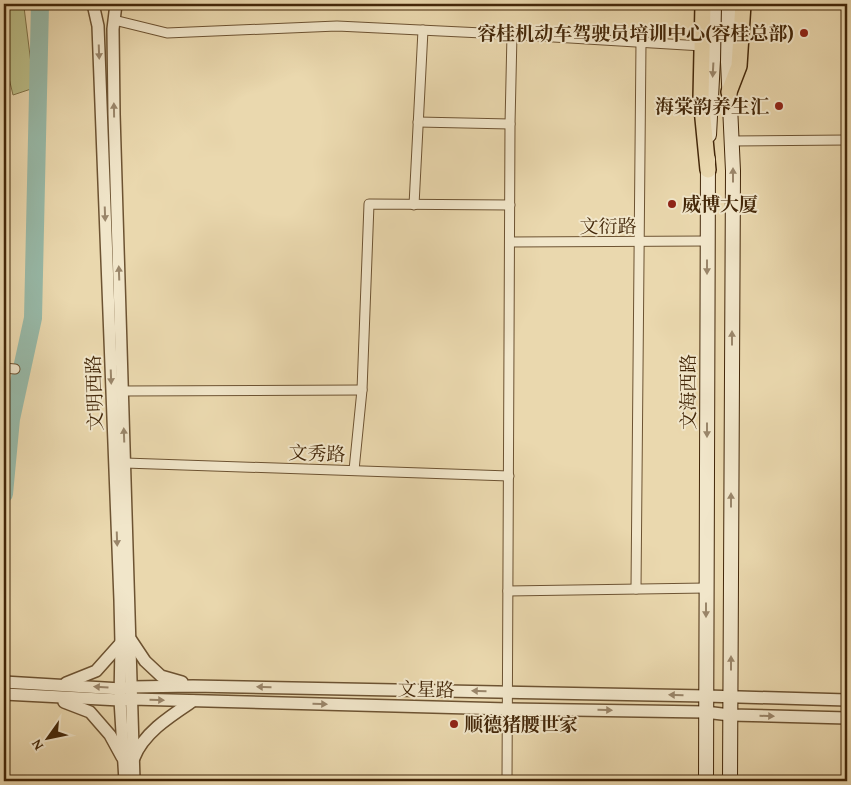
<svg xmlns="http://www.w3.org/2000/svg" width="851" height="785" font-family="'Gentium Book Plus','Noto Serif SC',serif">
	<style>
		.green { fill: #bbbe88; stroke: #7f7248 }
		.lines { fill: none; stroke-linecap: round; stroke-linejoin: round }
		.river { stroke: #98baa9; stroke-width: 18 }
		.minor-casing { stroke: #6d5332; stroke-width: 11 }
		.tertiary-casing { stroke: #6d5332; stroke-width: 14 }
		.secondary-casing { stroke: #432709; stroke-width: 16 }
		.trunk-casing { stroke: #432709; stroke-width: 18 }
		.minor { stroke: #f1e6ca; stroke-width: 9 }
		.tertiary { stroke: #f1e6ca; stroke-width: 11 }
		.secondary { stroke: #f1e6ca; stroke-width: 14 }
		.trunk { stroke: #ead8ae; stroke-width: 15 }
		.oneway { fill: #9a866a }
		.poi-dot { fill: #8f2418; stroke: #f1e6ca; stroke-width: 2 }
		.labels { text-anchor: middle; stroke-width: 4; stroke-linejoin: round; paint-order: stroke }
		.poi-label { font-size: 19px; font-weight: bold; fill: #432709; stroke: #f1e6ca; text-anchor: end }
		.street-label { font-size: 19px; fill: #432709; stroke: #f1e6ca }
	</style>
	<rect width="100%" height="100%" fill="#ead8ae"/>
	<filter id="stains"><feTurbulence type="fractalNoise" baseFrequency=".004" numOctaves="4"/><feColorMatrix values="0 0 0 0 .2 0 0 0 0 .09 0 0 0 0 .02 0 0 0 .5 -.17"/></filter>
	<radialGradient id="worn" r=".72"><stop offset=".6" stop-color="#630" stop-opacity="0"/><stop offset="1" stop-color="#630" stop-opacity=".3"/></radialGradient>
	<polygon class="green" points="24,7 34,88 13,95 4,57 4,10"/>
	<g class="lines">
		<polyline class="river" points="4,494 11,419 33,318 40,4"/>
		<defs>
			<g id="minor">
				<polyline points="114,20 167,33 337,26 503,34 702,46"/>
				<polyline points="418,122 510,124"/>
				<polyline points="731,141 847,140"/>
				<polyline points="414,205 423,30"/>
				<polyline points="510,242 707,241"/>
				<polyline points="4,368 15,369"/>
				<polyline points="122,391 362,390"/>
				<polyline points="125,463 509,476"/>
				<polyline points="354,470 362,390 369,204 510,205"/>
				<polyline points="636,589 641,42"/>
				<polyline points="508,591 706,588"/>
				<polyline points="507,781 510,124 512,34"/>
			</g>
			<g id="tertiary">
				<polyline points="93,4 98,26 120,600 121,643 120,700 125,781"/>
				<polyline points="116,4 113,29 114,114 134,781"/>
				<polyline points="131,640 145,661 161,676 182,682"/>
				<polyline points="4,682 121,689 131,687 193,686 706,696 847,700"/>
				<polyline points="66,683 96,671 121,643"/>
				<polyline points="4,694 120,700 132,699 508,709 705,712 730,715 847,718"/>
				<polyline points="64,702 90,712 110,735 122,757"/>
				<path d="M 134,758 C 143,733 172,715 193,701"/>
			</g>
			<g id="secondary">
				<polyline points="729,4 728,62 733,171 730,781"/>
				<polyline points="709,135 713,60 714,4"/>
				<polyline points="706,781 708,159"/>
			</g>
			<g id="trunk">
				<polyline points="703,4 701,98 708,170"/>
				<polyline points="729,92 739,66 743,4"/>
			</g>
		</defs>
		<use href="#minor" class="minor-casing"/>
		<use href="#tertiary" class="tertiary-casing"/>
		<use href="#secondary" class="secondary-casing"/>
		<use href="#trunk" class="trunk-casing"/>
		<use href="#minor" class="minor"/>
		<use href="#tertiary" class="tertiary"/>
		<use href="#secondary" class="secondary"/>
		<use href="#trunk" class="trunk"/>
	</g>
	<defs><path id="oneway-solid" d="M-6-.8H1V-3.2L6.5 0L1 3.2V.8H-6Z" transform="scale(1.25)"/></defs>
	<g class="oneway">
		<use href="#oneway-solid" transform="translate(99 52) rotate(88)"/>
		<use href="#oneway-solid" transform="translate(713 70) rotate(93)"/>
		<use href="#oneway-solid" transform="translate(114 110) rotate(-91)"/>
		<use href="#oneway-solid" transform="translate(733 175) rotate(-90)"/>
		<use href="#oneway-solid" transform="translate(105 214) rotate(88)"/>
		<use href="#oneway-solid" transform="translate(707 267) rotate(90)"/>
		<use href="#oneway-solid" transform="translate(119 273) rotate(-92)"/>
		<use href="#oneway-solid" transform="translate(732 338) rotate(-90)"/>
		<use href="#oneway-solid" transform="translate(111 377) rotate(88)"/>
		<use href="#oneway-solid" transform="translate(707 430) rotate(90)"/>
		<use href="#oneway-solid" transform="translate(124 435) rotate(-92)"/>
		<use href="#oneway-solid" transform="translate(731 500) rotate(-90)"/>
		<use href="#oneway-solid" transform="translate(117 539) rotate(88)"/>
		<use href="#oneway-solid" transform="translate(706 610) rotate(90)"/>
		<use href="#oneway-solid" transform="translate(731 663) rotate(-90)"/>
		<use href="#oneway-solid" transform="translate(101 687) rotate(-176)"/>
		<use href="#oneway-solid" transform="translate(264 687) rotate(-179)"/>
		<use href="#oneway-solid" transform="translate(479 691) rotate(-179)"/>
		<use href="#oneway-solid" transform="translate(676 695) rotate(-179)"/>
		<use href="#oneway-solid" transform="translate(157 700) rotate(1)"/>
		<use href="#oneway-solid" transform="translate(320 704) rotate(1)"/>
		<use href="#oneway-solid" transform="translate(605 710) rotate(1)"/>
		<use href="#oneway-solid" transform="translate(767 716) rotate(2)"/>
	</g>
	<g class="poi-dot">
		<circle cx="804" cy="33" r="5"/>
		<circle cx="779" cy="106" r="5"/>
		<circle cx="672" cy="204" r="5"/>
		<circle cx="454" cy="724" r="5"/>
	</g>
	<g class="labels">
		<g class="poi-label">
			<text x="794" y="40">容桂机动车驾驶员培训中心(容桂总部)</text>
			<text x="769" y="113">海棠韵养生汇</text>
			<text x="682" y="211" text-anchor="start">威博大厦</text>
			<text x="464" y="731" text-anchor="start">顺德猪腰世家</text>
		</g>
		<g class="street-label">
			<text x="608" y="233">文衍路</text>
			<text transform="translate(688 392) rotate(-90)" y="7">文海西路</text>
			<text transform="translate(94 393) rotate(-92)" y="7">文明西路</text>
			<text transform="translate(317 453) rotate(2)" y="7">文秀路</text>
			<text transform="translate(426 689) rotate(1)" y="7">文星路</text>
		</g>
	</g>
	<rect width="851" height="785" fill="none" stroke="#ead8ae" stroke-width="20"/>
	<rect x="5" y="5" width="841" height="775" fill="none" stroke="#432709" stroke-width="2.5"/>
	<rect x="10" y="10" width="831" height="765" fill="none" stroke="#432709"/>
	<g transform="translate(48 738) rotate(237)" stroke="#f1e6ca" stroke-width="4" paint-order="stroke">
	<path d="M0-4L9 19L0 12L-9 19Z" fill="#432709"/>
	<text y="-8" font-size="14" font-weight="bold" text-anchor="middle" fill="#432709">N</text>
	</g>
	<rect width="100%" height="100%" filter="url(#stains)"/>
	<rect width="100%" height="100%" fill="url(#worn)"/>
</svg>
